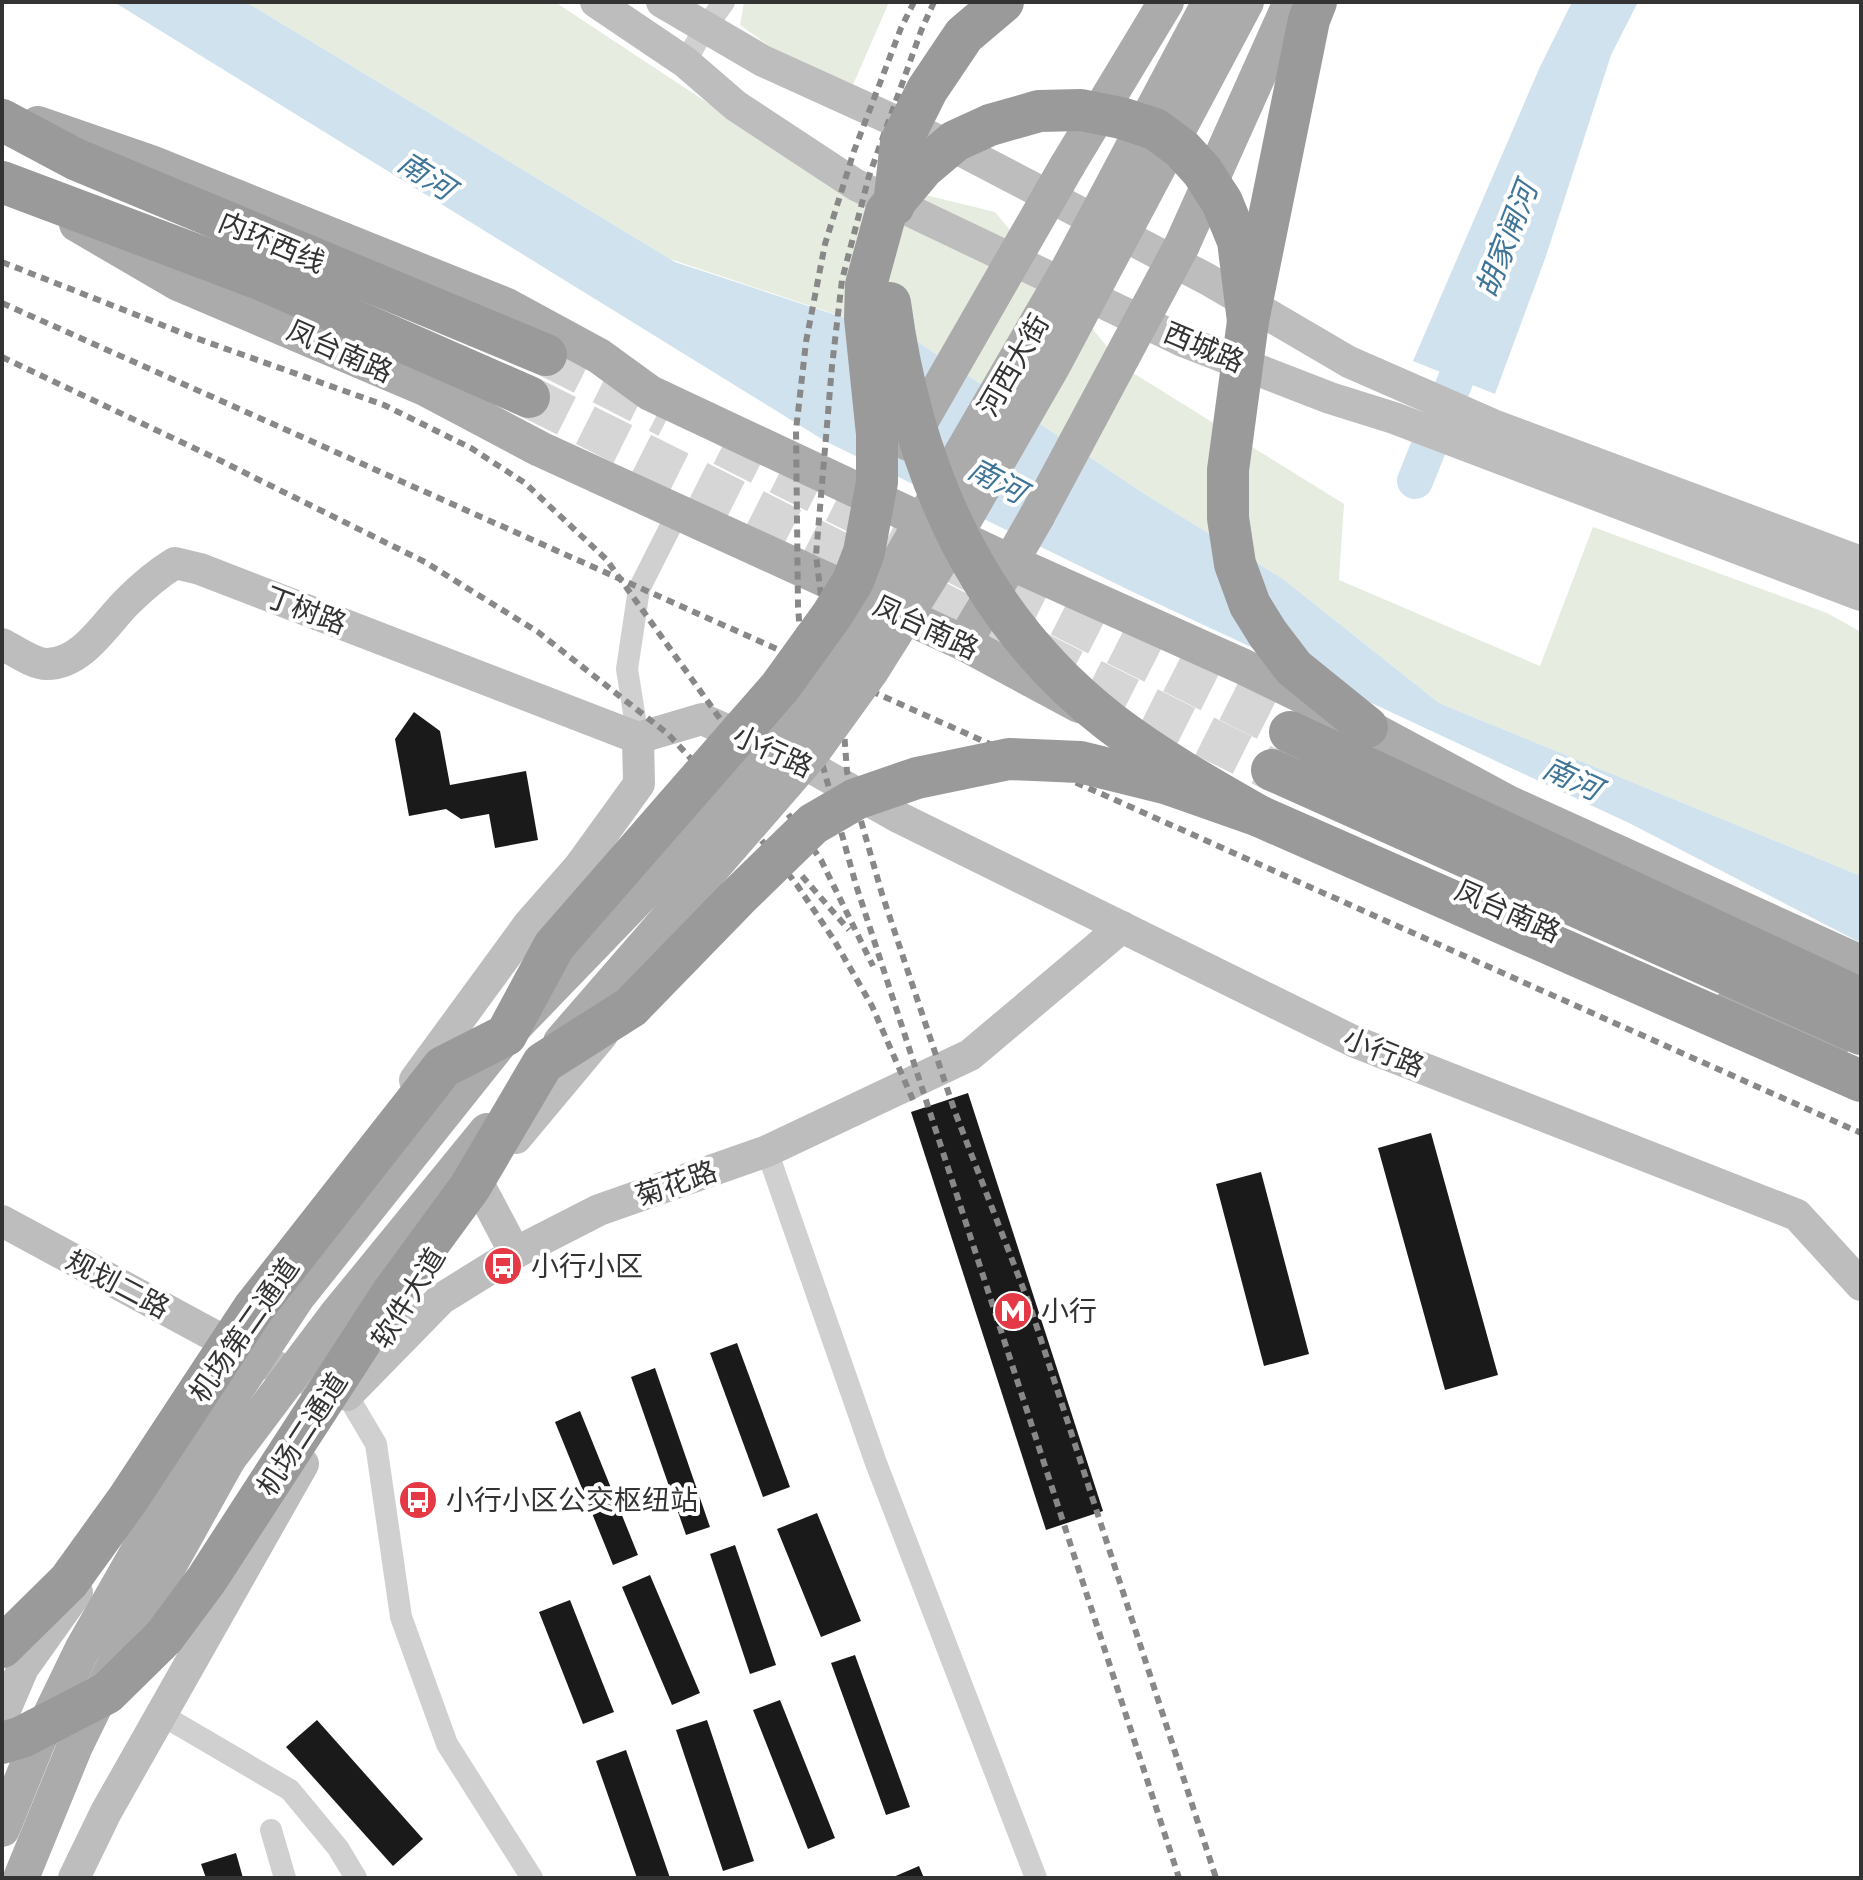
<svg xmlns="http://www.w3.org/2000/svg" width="1863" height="1880" font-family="'Open Sans','Noto Sans SC',sans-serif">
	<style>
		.green { fill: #e6ecdf }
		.water { fill: #cfe2ee }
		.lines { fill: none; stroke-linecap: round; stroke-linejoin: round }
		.river { stroke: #cfe2ee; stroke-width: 36 }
		.building { fill: #1a1a1a }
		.highway-tunnel { stroke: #d6d6d6; stroke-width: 42; stroke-dasharray: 42 21; stroke-linecap: butt }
		.street { stroke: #d0d0d0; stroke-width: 22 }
		.secondary { stroke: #bdbdbd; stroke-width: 32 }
		.primary { stroke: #ababab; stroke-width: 36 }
		.highway { stroke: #9a9a9a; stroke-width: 42 }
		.rail { stroke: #888; stroke-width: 6; stroke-dasharray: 8 6; stroke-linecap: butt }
		.primary-bridge { stroke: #ababab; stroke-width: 36 }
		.highway-bridge { stroke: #9a9a9a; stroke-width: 42 }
		.labels { text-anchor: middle; stroke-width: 8; stroke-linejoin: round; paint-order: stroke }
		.street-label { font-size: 28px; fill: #333; stroke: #fff }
		.poi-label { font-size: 28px; fill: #333; stroke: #fff; text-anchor: start }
		.water-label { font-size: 30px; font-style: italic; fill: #3f7597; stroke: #fff }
	</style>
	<rect width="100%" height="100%" fill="#fff"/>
	<g class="green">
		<polygon points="246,2 555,2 802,165 995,212 1125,368 1344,504 1339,580 1540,666 1593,527 1827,613 1861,632 1861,876 1439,703 1283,579 1143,493 918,342 670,259"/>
		<polygon points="744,2 889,2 846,101 740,25"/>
	</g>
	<g class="water">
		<polygon points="114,2 246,2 675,262 918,342 1143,493 1283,579 1439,703 1861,876 1861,943 1629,823 1135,593 825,441"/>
		<polygon points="1572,2 1638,2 1611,55 1546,256 1495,394 1413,361 1539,69"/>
	</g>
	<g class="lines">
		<polyline class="river" points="1415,481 1474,334"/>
	</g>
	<g class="building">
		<polygon points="414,712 440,731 450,785 526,771 538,840 495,848 489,814 461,819 446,809 409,816 395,739"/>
		<polygon points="968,1093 1103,1511 1046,1530 911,1112"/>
		<polygon points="1431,1133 1498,1375 1445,1390 1378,1148"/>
		<polygon points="1261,1172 1309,1354 1264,1366 1216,1184"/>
		<polygon points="737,1343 790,1487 763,1497 710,1353"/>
		<polygon points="655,1368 710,1527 686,1535 631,1377"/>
		<polygon points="580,1411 638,1555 613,1565 555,1422"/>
		<polygon points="817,1513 861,1621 821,1637 777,1529"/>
		<polygon points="735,1545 776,1665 750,1674 710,1554"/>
		<polygon points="650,1575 700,1693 672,1705 622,1587"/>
		<polygon points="570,1600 614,1712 583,1724 539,1612"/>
		<polygon points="855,1655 910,1807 886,1815 831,1663"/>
		<polygon points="780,1700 835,1838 808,1849 753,1710"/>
		<polygon points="317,1720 423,1839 393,1866 286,1747"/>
		<polygon points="707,1720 754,1861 723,1871 676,1730"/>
		<polygon points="626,1750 670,1878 637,1878 596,1761"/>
		<polygon points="236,1853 243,1878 206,1878 201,1864"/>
		<polygon points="919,1866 924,1878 891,1878"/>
	</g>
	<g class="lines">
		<g class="highway-tunnel">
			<polyline points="546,355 668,417"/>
			<polyline points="529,397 1272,770"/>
			<polyline points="723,445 1290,732"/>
		</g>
		<g class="street">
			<polyline points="685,62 705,28 724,2"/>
			<polyline points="638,738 627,669 639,589 679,510"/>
			<polyline points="767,1151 876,1463 1036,1878"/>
			<polyline points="347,1395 376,1444 401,1617 447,1744 532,1878"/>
			<polyline points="162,1715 290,1790 338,1848 356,1878"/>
			<polyline points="271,1830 285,1878"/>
		</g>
		<g class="secondary">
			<polyline points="596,2 685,62 736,106 856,185 1183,341 1330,398 1394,418 1861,595"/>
			<polyline points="662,2 763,61 968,154 1207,279 1349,362 1493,425 1861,562"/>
			<path d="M 2,644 C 14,650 33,664 47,664 C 82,664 105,624 127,602 C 142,587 157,574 175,563 L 200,569 L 638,738"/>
			<polyline points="638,738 702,719 816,770 900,818 1353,1041 1797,1215 1861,1285"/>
			<polyline points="415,1080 529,924 579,867 639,784 638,738"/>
			<polyline points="516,1138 602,1035"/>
			<polyline points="479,1185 515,1253"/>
			<polyline points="2,1221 235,1347 272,1365 347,1395 441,1299 515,1253 599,1210 767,1151 970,1055 1122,927"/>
			<polyline points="2,1717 23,1668 77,1592"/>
			<polyline points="74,1878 106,1812 303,1464"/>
		</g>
		<g class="primary">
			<polyline points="38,124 151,163 507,306 599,356 650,393 1010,562 1244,667 1367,727 1510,804 1861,963"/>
			<polyline points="1067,166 1166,2"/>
			<polyline points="77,224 178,283 427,389 540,449 964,643 1079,705"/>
			<polyline points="1182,245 1291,2"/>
			<polyline points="964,643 1037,516"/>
			<polyline points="1731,1007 1835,1039"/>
			<polyline points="2,1829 37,1743 82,1650 199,1445"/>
			<polyline points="21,1878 75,1746 124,1646 228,1459"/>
		</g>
		<g class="highway">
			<polyline points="2,120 75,159 546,355"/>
			<polyline points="2,182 260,279 529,397"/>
			<polyline points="1290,732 1861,999"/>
			<polyline points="1272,770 1861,1034"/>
		</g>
		<g class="rail">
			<polyline points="914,2 901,28 854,151 825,244 806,342 796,430 798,606 803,676 817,745 856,885 1179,1878"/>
			<polyline points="934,2 921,31 869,176 842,280 832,366 816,555 825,628 842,703 847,772 882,894 955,1112 1030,1306 1216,1878"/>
			<polyline points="2,262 190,336 384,405 471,448 525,483 606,559 821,860 873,966"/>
			<polyline points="2,303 1861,1133"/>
			<polyline points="2,357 213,457 425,562 538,632 668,734 733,804 797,885 834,940 872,1006 913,1100"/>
			<polyline points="802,876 849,930"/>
		</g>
		<g class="primary-bridge">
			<polyline points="908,443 1067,166"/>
			<polyline points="1037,516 1182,245"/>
			<polyline points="561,1042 811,754 871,671 945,553 1053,365 1246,2"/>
			<polyline points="199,1445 297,1297 506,1035 672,863 784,732 853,641 1069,268 1210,2"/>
			<polyline points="228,1459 335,1317 487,1131"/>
		</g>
		<g class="highway-bridge">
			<polyline points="1316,2 1309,20 1248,321 1228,470 1228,518 1235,564 1250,605 1268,634 1294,668 1367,727"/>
			<polyline points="894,205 901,142 927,90 964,35 1003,2"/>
			<path d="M 890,303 C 912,468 976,618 1110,722 C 1157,758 1208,787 1259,816 L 1861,1081"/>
			<polyline points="2,1647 69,1581 128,1499 253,1309 443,1067 506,1035 554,946 780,687 832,615 853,581 864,552 877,482 877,434 865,318 866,285 886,212 923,168 955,141 990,125 1039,111 1081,110 1121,118 1155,129 1182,149 1202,171 1222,202 1238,241 1248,321"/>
			<polyline points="2,1743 22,1737 107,1693 164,1637 207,1579 391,1295 470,1187 543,1063 631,1007 737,898 813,824 856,799 917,778 1009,759 1080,762 1165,783 1259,816"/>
		</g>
	</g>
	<defs>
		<symbol id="bus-disc" viewBox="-11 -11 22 22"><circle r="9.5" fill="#e63946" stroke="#fff"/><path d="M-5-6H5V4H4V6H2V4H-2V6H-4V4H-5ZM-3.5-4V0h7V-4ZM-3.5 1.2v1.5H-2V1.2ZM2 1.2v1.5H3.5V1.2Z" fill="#fff"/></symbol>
		<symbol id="metro-disc" viewBox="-11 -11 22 22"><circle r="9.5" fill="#e63946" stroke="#fff"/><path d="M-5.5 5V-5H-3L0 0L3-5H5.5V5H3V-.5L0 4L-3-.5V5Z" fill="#fff"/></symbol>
	</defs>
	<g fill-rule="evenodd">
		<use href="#bus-disc" x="481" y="1244" width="44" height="44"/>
		<use href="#metro-disc" x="991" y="1289" width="44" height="44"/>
		<use href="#bus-disc" x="396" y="1478" width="44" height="44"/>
	</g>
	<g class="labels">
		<g class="street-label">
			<text transform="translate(272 242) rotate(23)" y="10">内环西线</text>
			<text transform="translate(1204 347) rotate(23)" y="10">西城路</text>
			<text transform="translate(340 351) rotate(24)" y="10">凤台南路</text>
			<text transform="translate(1013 365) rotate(-60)" y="10">河西大街</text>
			<text transform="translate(306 610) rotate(21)" y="10">丁树路</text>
			<text transform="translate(926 627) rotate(25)" y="10">凤台南路</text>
			<text transform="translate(773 751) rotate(25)" y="10">小行路</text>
			<text transform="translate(1508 911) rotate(24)" y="10">凤台南路</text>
			<text transform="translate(1384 1052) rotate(22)" y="10">小行路</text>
			<text transform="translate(676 1183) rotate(-19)" y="10">菊花路</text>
			<text transform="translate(118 1284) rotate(28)" y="10">规划二路</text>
			<text transform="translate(408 1298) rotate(-58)" y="10">软件大道</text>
			<text transform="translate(244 1330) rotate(-55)" y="10">机场第二通道</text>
			<text transform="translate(302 1434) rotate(-57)" y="10">机场二通道</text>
		</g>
		<g class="poi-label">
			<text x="531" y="1276">小行小区</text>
			<text x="1041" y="1321">小行</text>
			<text x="446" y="1510">小行小区公交枢纽站</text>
		</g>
		<g class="water-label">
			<text transform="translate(426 176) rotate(33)" y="10">南河</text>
			<text transform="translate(1507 240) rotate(-69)" y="10">胡家闸河</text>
			<text transform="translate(997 481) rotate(28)" y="10">南河</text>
			<text transform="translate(1572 779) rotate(25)" y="10">南河</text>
		</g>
	</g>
	<rect width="1863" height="1880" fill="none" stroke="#333333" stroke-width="8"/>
</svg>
